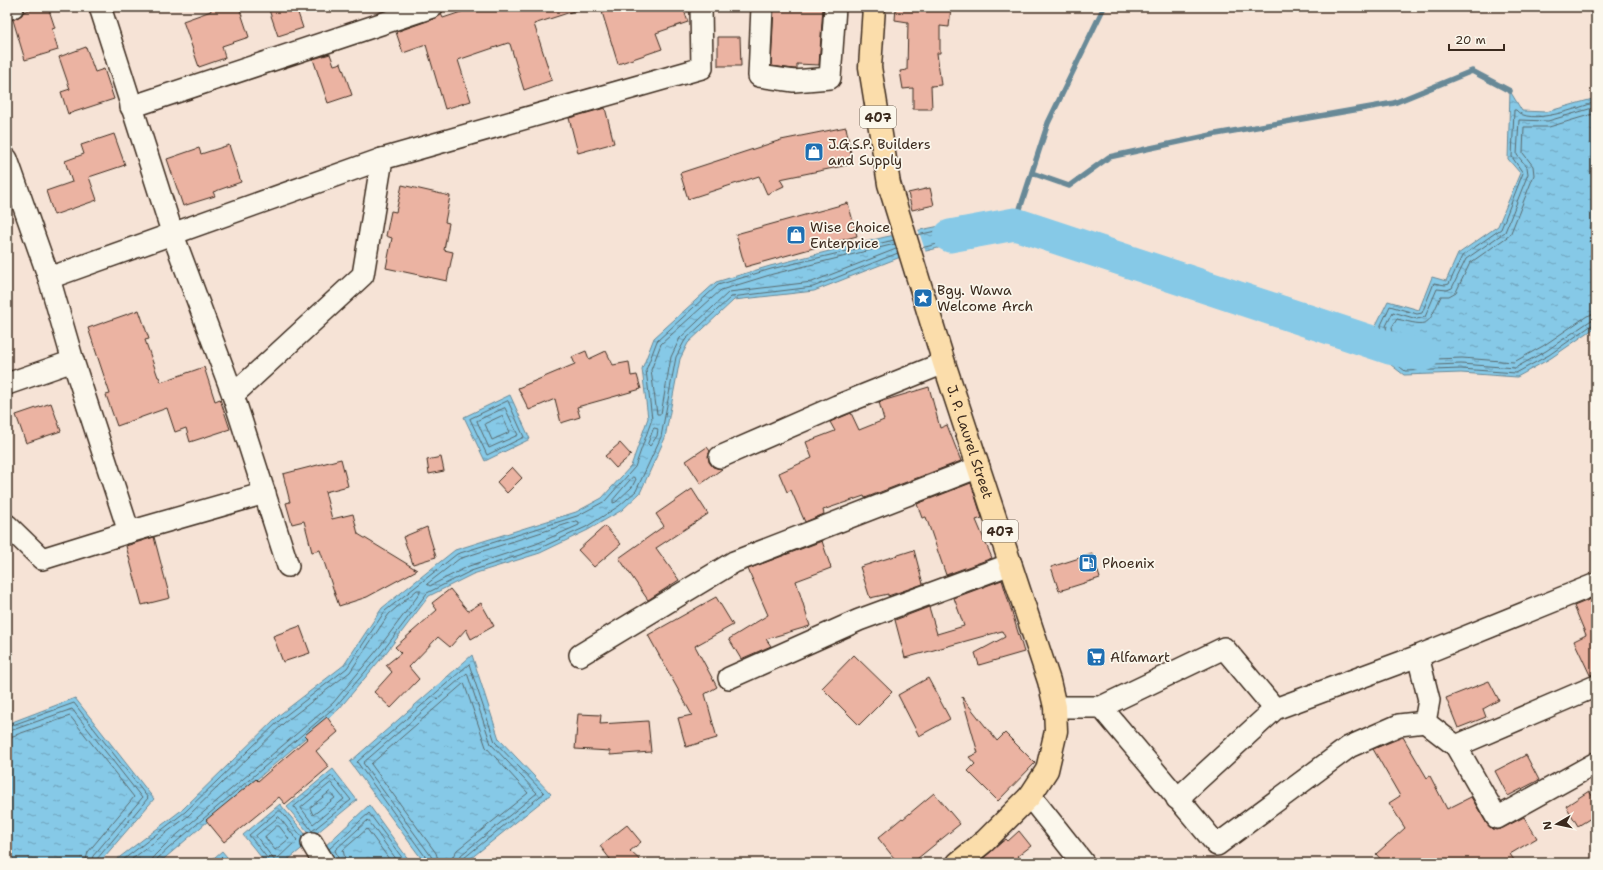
<svg xmlns="http://www.w3.org/2000/svg" width="1603" height="870" font-family="'Shantell Sans',sans-serif">
	<style>
		.water { fill: url(#water-ripples); stroke: #688997 }
		.pier { fill: #f6e3d6 }
		.lines { fill: none; stroke-linecap: round; stroke-linejoin: round }
		.shore { stroke: #596a6e; stroke-width: 1 }
		.stream { stroke: #688997; stroke-width: 5.5 }
		.river { stroke: #86c9e7; stroke-width: 33 }
		.building { fill: #ebb3a2; stroke: #3b2a1e }
		.minor-casing { stroke: #3b2a1e; stroke-width: 24 }
		.tertiary-casing { stroke: #3b2a1e; stroke-width: 25 }
		.primary-casing { stroke: #3b2a1e; stroke-width: 25 }
		.minor { stroke: #fbf7ec; stroke-width: 21 }
		.tertiary { stroke: #fbf7ec; stroke-width: 22 }
		.primary { stroke: #fbddab; stroke-width: 22 }
		.labels { text-anchor: middle; stroke-width: 3.5; stroke-linejoin: round; paint-order: stroke }
		.shield { fill: #fbf7ec; stroke: #75685c; stroke-width: 1 }
		.shield-label { font-size: 13px; font-weight: bold; fill: #3b2a1e }
		.poi-label { font-size: 14px; fill: #3b2a1e; stroke: #fbf7ec; text-anchor: start }
		.street-label { font-size: 14px; fill: #3b2a1e; stroke: #fbf7ec }
	</style>
	<defs>
		<pattern id="water-ripples" width="26" height="14" patternUnits="userSpaceOnUse"><rect width="26" height="14" fill="#86c9e7"/><path d="M2 4q2-2 4 0t4 0M15 11q2-2 4 0t4 0" fill="none" stroke="#6fa3bb"/></pattern>
	</defs>
	<rect width="100%" height="100%" fill="#f6e3d6"/>
	<filter id="ink" filterUnits="userSpaceOnUse"><feTurbulence type="fractalNoise" baseFrequency=".025" numOctaves="2"/><feDisplacementMap in="SourceGraphic" scale="8" xChannelSelector="R" yChannelSelector="G"/><feConvolveMatrix kernelMatrix="1 2 1 2 8 2 1 2 1" color-interpolation-filters="sRGB"/></filter>
	<g filter="url(#ink)">
		<g class="water">
			<polygon points="1510,91 1522,111 1546,112 1596,98 1596,327 1551,358 1517,377 1461,373 1404,375 1382,358 1376,325 1388,301 1419,310 1432,277 1446,281 1458,254 1498,226 1520,173 1508,159"/>
			<polygon points="980,218 1002,232 898,258 814,291 734,300 688,343 680,359 665,438 640,493 622,510 588,530 540,553 473,574 429,596 385,654 339,709 159,863 112,863 183,809 278,716 344,665 382,608 455,550 576,512 602,498 631,466 648,418 642,369 654,338 716,282 770,266 885,237"/>
			<polygon points="510,395 530,439 485,461 464,417"/>
			<polygon points="472,655 499,739 551,794 465,863 424,862 350,762"/>
			<polygon points="75,698 154,799 99,863 7,863 7,724"/>
			<polygon points="333,769 357,800 312,837 287,807"/>
			<polygon points="280,804 311,841 284,863 266,863 243,835"/>
			<polygon points="369,805 411,863 332,863 322,849"/>
			<polygon points="222,851 232,863 208,863"/>
		</g>
		<polygon class="pier" points="918,229 926,253 900,259 891,234"/>
		<g class="lines">
			<g class="shore">
				<path d="M 1596,102 C 1580,107 1529,127 1516,110 L 1514,110 L 1512,157 L 1523,173 L 1501,229 L 1462,256 L 1449,284 L 1445,285 L 1434,283 L 1422,313 L 1417,314 L 1390,306 L 1381,325 L 1386,356 L 1405,371 L 1461,369 L 1516,373 L 1549,355 L 1592,325 L 1596,324"/>
				<polyline points="1596,107 1548,121 1519,120 1517,155 1527,167 1528,174 1505,232 1466,259 1452,288 1447,290 1437,289 1425,317 1417,319 1393,312 1386,326 1390,353 1407,366 1461,364 1515,368 1546,351 1590,321 1596,319"/>
				<path d="M 1596,113 L 1549,127 L 1524,127 L 1523,153 L 1533,166 L 1534,175 L 1510,235 L 1470,263 L 1456,292 L 1449,296 L 1441,296 C 1427,327 1430,327 1397,319 L 1392,327 L 1396,350 L 1409,360 L 1462,358 L 1514,362 L 1543,346 L 1587,316 L 1596,313"/>
				<polyline points="917,235 978,222 989,229 987,232 921,248"/>
				<polyline points="895,244 773,274 721,290 661,344 651,370 657,414 661,414 671,357 680,338 729,292 812,282 896,249"/>
				<polygon points="508,401 524,437 487,455 470,419"/>
				<polygon points="505,408 518,435 489,448 477,421"/>
				<polygon points="502,416 510,432 492,440 485,424"/>
				<polygon points="654,428 658,429 657,436 650,446 648,444"/>
				<polygon points="633,477 636,479 632,487 616,502 613,503 613,500"/>
				<polygon points="577,521 579,522 579,525 536,544 469,566 430,586 427,584 459,559"/>
				<polyline points="7,727 74,703 148,798 97,859 96,863"/>
				<polyline points="7,732 72,709 142,798 93,856 91,863"/>
				<polyline points="7,738 70,716 134,797 88,852 85,863"/>
				<polygon points="332,776 351,800 312,831 294,807"/>
				<polygon points="331,783 344,799 313,824 301,808"/>
				<polygon points="330,792 335,798 313,815 310,808"/>
				<polygon points="279,817 297,840 275,861 256,836"/>
				<polygon points="277,826 279,826 289,839 275,850 265,837"/>
				<polyline points="329,849 369,813 406,863"/>
				<polyline points="119,863 185,812 281,719 347,668 385,611 457,554 577,516 605,501 635,467 652,419 646,370 657,341 718,285 771,269 894,240"/>
				<polyline points="127,863 188,816 284,723 350,672 389,614 417,590 420,590 420,593 378,649 333,703 166,844 154,856 151,863"/>
				<polyline points="156,863 157,859 169,848 336,706 382,652 427,593 471,571 538,549 586,527 619,506 636,491 661,437 676,357 685,340 731,297 813,287 898,253"/>
				<polyline points="269,863 268,859 249,835 278,811 281,811 302,837"/>
				<polyline points="340,863 335,850 368,820 399,863"/>
				<polyline points="346,863 343,850 367,829 392,863"/>
				<polyline points="428,863 427,859 357,762 469,664 495,742 544,793 464,858 463,863"/>
				<polyline points="433,863 431,856 363,763 467,673 491,744 537,793 461,855 458,863"/>
				<polyline points="439,863 436,853 371,764 464,683 486,747 528,793 457,850 453,856 452,863"/>
			</g>
			<g class="stream">
				<polyline points="1032,173 1069,186 1109,157 1216,134 1394,103 1472,71 1510,91"/>
				<polyline points="1015,224 1048,123 1104,7"/>
			</g>
			<polyline class="river" points="950,236 1015,224 1390,348 1423,355"/>
		</g>
		<g class="building">
			<polygon points="40,7 48,7 55,28 52,29 58,50 25,60 13,20 22,15 23,12"/>
			<polygon points="210,7 239,7 249,37 222,46 225,58 199,67 183,21 211,11"/>
			<polygon points="268,7 296,7 303,28 278,36"/>
			<polygon points="476,7 576,7 577,10 534,24 552,80 524,90 510,44 508,43 458,60 471,101 445,109 426,45 403,53 396,32 436,18 441,14 443,18"/>
			<polygon points="618,7 683,7 688,22 656,33 662,49 618,64 602,12"/>
			<polygon points="774,7 823,7 819,65 797,64 797,69 794,69 771,66"/>
			<polygon points="896,7 951,7 949,27 940,26 940,53 937,53 941,85 931,86 932,109 913,109 913,88 903,89 900,71 907,70 908,22 895,20"/>
			<polygon points="718,37 740,37 741,66 718,66"/>
			<polygon points="86,47 95,72 104,69 114,99 68,114 61,92 70,89 59,57"/>
			<polygon points="330,54 334,65 341,63 352,95 328,103 313,59"/>
			<polygon points="605,108 614,143 578,153 569,118"/>
			<polygon points="846,127 853,164 780,179 784,186 767,194 759,176 688,199 680,173 781,140"/>
			<polygon points="114,134 125,165 89,177 97,200 54,215 46,191 72,182 65,161 84,154 81,145"/>
			<polygon points="229,145 241,182 213,192 215,196 183,206 167,159 199,148 201,154"/>
			<polygon points="402,185 450,196 445,222 449,223 444,250 453,252 447,281 386,268 392,238 386,236 391,211 396,212"/>
			<polygon points="930,188 934,205 912,210 908,193"/>
			<polygon points="848,203 857,236 745,267 736,234"/>
			<polygon points="139,310 149,339 145,340 158,377 159,377 161,382 204,367 215,401 220,399 230,429 190,442 186,428 175,432 167,408 117,426 106,395 110,394 88,328"/>
			<polygon points="586,351 589,359 606,351 613,365 629,362 631,376 637,375 641,389 577,407 580,417 561,423 555,399 529,410 518,388 575,364 572,357"/>
			<polygon points="929,387 940,428 947,425 961,461 865,498 864,496 823,510 824,514 805,522 791,490 787,492 779,473 812,458 806,442 835,431 830,422 851,413 859,430 884,420 879,402"/>
			<polygon points="51,403 61,431 26,443 16,415"/>
			<polygon points="620,443 631,455 616,468 605,456"/>
			<polygon points="707,447 710,451 708,456 709,462 713,467 722,469 701,484 686,461"/>
			<polygon points="441,457 444,471 429,474 427,460"/>
			<polygon points="341,459 348,486 325,492 332,519 353,514 358,534 417,570 367,597 339,606 320,550 312,552 304,521 292,524 286,503 290,502 283,474"/>
			<polygon points="512,467 522,478 507,493 497,482"/>
			<polygon points="971,483 982,518 976,520 992,558 946,575 926,517 922,518 917,504"/>
			<polygon points="692,489 708,514 656,548 679,580 648,600 619,558 664,526 656,514"/>
			<polygon points="605,526 621,544 594,567 578,550"/>
			<polygon points="427,527 436,557 413,564 403,537"/>
			<polygon points="154,537 170,598 142,605 126,546"/>
			<polygon points="822,541 831,568 796,581 810,626 766,639 771,646 741,659 729,639 768,615 748,569"/>
			<polygon points="914,550 923,584 888,596 888,594 870,598 860,567"/>
			<polygon points="1092,554 1100,578 1059,591 1051,567"/>
			<polygon points="1002,580 1024,652 979,665 975,653 1005,637 1002,631 905,658 895,620 929,607 937,634 964,626 954,598"/>
			<polygon points="450,589 468,611 481,603 494,626 471,639 466,629 450,647 438,637 409,667 419,679 391,708 374,692 392,672 386,665 401,653 395,647 437,610 432,603"/>
			<polygon points="716,597 733,625 695,646 717,687 705,694 717,738 686,747 678,718 692,715 648,635"/>
			<polygon points="1596,597 1596,674 1590,675 1574,641 1586,635 1574,606"/>
			<polygon points="300,626 310,653 283,662 273,636"/>
			<polygon points="854,655 892,692 859,725 822,688"/>
			<polygon points="928,678 950,719 919,736 898,695"/>
			<polygon points="1489,681 1499,700 1483,709 1486,717 1458,728 1446,698"/>
			<polygon points="962,697 997,741 1005,733 1035,763 998,801 968,771 975,764 969,757 978,753"/>
			<polygon points="578,714 601,715 600,724 648,721 651,752 610,755 610,751 575,749"/>
			<polygon points="327,717 338,732 316,751 329,767 285,804 279,797 224,842 206,820 256,779 258,781 308,738 305,735"/>
			<polygon points="1403,737 1427,778 1430,776 1447,809 1471,797 1487,824 1491,828 1496,830 1503,828 1524,817 1537,838 1510,854 1516,863 1384,863 1376,854 1405,828 1389,803 1400,796 1373,749"/>
			<polygon points="1526,755 1539,780 1508,796 1495,771"/>
			<polygon points="1589,791 1596,802 1596,815 1578,826 1566,806"/>
			<polygon points="934,793 960,824 912,863 898,863 878,838 902,818 903,819"/>
			<polygon points="627,825 641,842 630,851 643,863 613,863 600,846"/>
			<polygon points="1019,831 1031,846 1018,856 1024,863 978,863 1002,842 1006,839 1008,841"/>
		</g>
		<g class="lines">
			<defs>
				<g id="minor">
					<polyline points="100,7 173,235 233,395 288,566"/>
					<polyline points="762,7 759,76 794,81 830,78 835,7"/>
					<polyline points="7,9 13,7"/>
					<polyline points="131,107 432,7"/>
					<polyline points="7,159 49,278 73,361 129,532"/>
					<polyline points="49,278 382,159 702,68 701,7"/>
					<polyline points="7,384 73,361"/>
					<polyline points="233,395 363,275 382,159"/>
					<polyline points="720,457 837,406 944,363"/>
					<polyline points="7,525 42,559 129,532 265,493"/>
					<polyline points="580,655 734,562 979,467"/>
					<polyline points="1418,656 1429,700 1425,722"/>
					<polyline points="729,678 859,620 1011,564"/>
					<polyline points="1055,707 1101,707 1224,648 1275,709"/>
					<polyline points="1101,707 1217,845 1349,747 1399,725 1425,722 1456,746 1596,686"/>
					<polyline points="1456,746 1497,818 1596,763"/>
					<polyline points="1177,799 1275,709 1418,656 1596,584"/>
					<polyline points="312,843 324,863"/>
				</g>
				<polyline id="tertiary" points="1030,796 1083,863"/>
				<g id="primary">
					<path id="s1" d="M 874,7 L 870,67 L 889,184 L 944,363 L 1049,681 L 1055,707 L 1056,731 L 1047,770 L 1030,796 L 985,841 L 958,863"/>
				</g>
			</defs>
			<use href="#minor" class="minor-casing"/>
			<use href="#tertiary" class="tertiary-casing"/>
			<use href="#primary" class="primary-casing"/>
			<use href="#minor" class="minor"/>
			<use href="#tertiary" class="tertiary"/>
			<use href="#primary" class="primary"/>
		</g>
	</g>
	<defs>
		<symbol id="shop-square" viewBox="-11 -11 22 22"><rect x="-9" y="-9" width="18" height="18" rx="4" fill="#1f6fb2" stroke="#fbf7ec"/><path d="M-5-2.5h2.3a2.7 3.5 0 0 1 5.4 0H5L5.5 6h-11ZM-1.5-2.5h3a1.5 2.3 0 0 0-3 0Z" fill="#fff"/></symbol>
		<symbol id="sight-square" viewBox="-11 -11 22 22"><rect x="-9" y="-9" width="18" height="18" rx="4" fill="#1f6fb2" stroke="#fbf7ec"/><path d="M0-6L1.8-2.2L6-1.7L2.9 1.2L3.7 5.4L0 3.3L-3.7 5.4L-2.9 1.2L-6-1.7L-1.8-2.2Z" fill="#fff"/></symbol>
		<symbol id="fuel-square" viewBox="-11 -11 22 22"><rect x="-9" y="-9" width="18" height="18" rx="4" fill="#1f6fb2" stroke="#fbf7ec"/><path d="M-5.5-6h7V0h2V4h1.3V-2.5L3-4.5l.8-.8L6-3V5H2.5V1h-1V6h-7ZM-4.2-4.7v3.2H.2V-4.7Z" fill="#fff"/></symbol>
		<symbol id="supermarket-square" viewBox="-11 -11 22 22"><rect x="-9" y="-9" width="18" height="18" rx="4" fill="#1f6fb2" stroke="#fbf7ec"/><path d="M-6-5.5h2.5l.6 2H6L4.5 2H-2.5L-4.4-4H-6ZM-1.5 3.2a1.3 1.3 0 1 0 .1 0ZM3 3.2a1.3 1.3 0 1 0 .1 0Z" fill="#fff"/></symbol>
	</defs>
	<g fill-rule="evenodd">
		<use href="#shop-square" x="803" y="141" width="22" height="22"/>
		<use href="#shop-square" x="785" y="224" width="22" height="22"/>
		<use href="#sight-square" x="912" y="287" width="22" height="22"/>
		<use href="#fuel-square" x="1077" y="552" width="22" height="22"/>
		<use href="#supermarket-square" x="1085" y="646" width="22" height="22"/>
	</g>
	<g class="labels">
		<g class="shield">
			<rect x="860" y="106" width="36" height="22" rx="3"/>
			<rect x="982" y="520" width="36" height="22" rx="3"/>
		</g>
		<g class="shield-label">
			<text x="878" y="122">407</text>
			<text x="1000" y="536">407</text>
		</g>
		<g class="poi-label">
			<text x="828" y="149">J.G.S.P. Builders<tspan x="828" dy="16">and Supply</tspan></text>
			<text x="810" y="232">Wise Choice<tspan x="810" dy="16">Enterprice</tspan></text>
			<text x="937" y="295">Bgy. Wawa<tspan x="937" dy="16">Welcome Arch</tspan></text>
			<text x="1102" y="568">Phoenix</text>
			<text x="1110" y="662">Alfamart</text>
		</g>
		<g class="street-label">
			<text dy="5" stroke="none"><textPath href="#s1" startOffset="449">J. P. Laurel Street</textPath></text>
		</g>
	</g>
	<rect width="1603" height="870" fill="none" stroke="#fbf7ec" stroke-width="24"/>
	<rect x="12" y="12" width="1579" height="846" fill="none" stroke="#3b2a1e" stroke-width="1.5" filter="url(#ink)"/>
	<g transform="translate(1557 824) rotate(261)" stroke="#fbf7ec" stroke-width="3" paint-order="stroke">
	<path d="M0-3L7 15L0 10L-7 15Z" fill="#3b2a1e"/>
	<text y="-6" font-size="11" font-weight="bold" text-anchor="middle" fill="#3b2a1e">N</text>
	</g>
	<path d="M1449 44v6h55v-6" fill="none" stroke="#3b2a1e" stroke-width="2"/>
	<text x="1455" y="44" font-size="12" fill="#3b2a1e" stroke="#fbf7ec" stroke-width="3" paint-order="stroke">20 m</text>
</svg>
